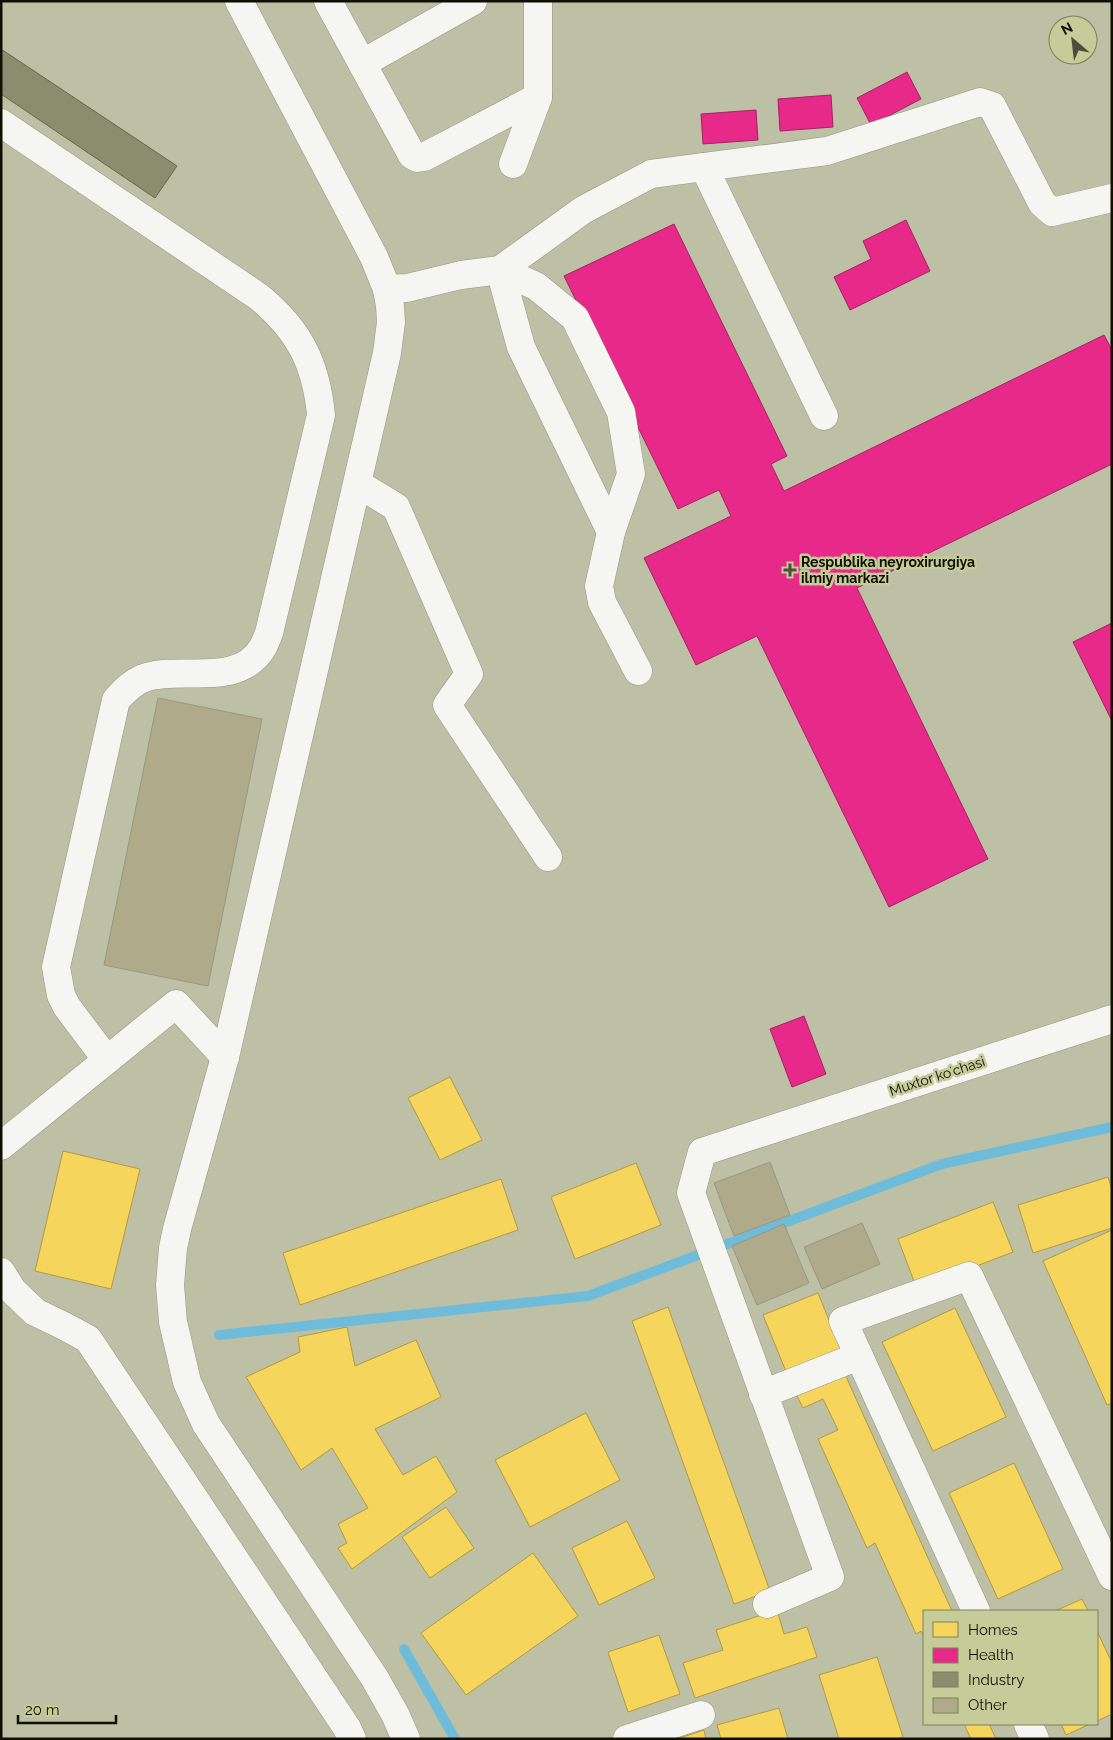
<svg xmlns="http://www.w3.org/2000/svg" width="1113" height="1740" font-family="Raleway,sans-serif">
	<style>
		.homes { fill: #f6d55c; stroke: #b19a41 }
		.health { fill: #e7298a; stroke: #a62261 }
		.industry { fill: #8c8c6e; stroke: #66674d }
		.lines { fill: none; stroke-linecap: round; stroke-linejoin: round }
		.stream { stroke: #6fbcda; stroke-width: 10 }
		.building { fill: #aeaa8a; stroke: #999882 }
		.minor-casing { stroke: #959781; stroke-width: 29 }
		.minor { stroke: #f5f6f1; stroke-width: 28 }
		.poi-dot { fill: #4c4e3a; stroke: #c5cb99; stroke-width: 2 }
		.labels { text-anchor: middle; stroke-width: 5; stroke-linejoin: round; paint-order: stroke }
		.poi-label { font-size: 14px; font-weight: bold; fill: #0f1001; stroke: #c5cb99; text-anchor: start }
		.street-label { font-size: 14px; fill: #0f1001; stroke: #c5cb99 }
	</style>
	<rect width="100%" height="100%" fill="#bdc0a4"/>
	<g class="homes">
		<polygon points="450,1077 482,1140 440,1160 408,1098"/>
		<polygon points="63,1151 140,1169 111,1289 35,1271"/>
		<polygon points="636,1163 661,1225 575,1259 551,1197"/>
		<polygon points="1108,1177 1112,1190 1112,1228 1033,1253 1018,1205"/>
		<polygon points="501,1179 518,1230 300,1305 283,1253"/>
		<polygon points="993,1202 1013,1252 917,1289 898,1239"/>
		<polygon points="1112,1230 1112,1403 1107,1405 1043,1261"/>
		<polygon points="818,1293 842,1352 787,1374 763,1315"/>
		<polygon points="668,1307 770,1591 734,1604 632,1321"/>
		<polygon points="955,1308 1006,1417 933,1451 882,1342"/>
		<polygon points="347,1327 355,1366 416,1340 441,1397 375,1429 403,1475 436,1456 457,1492 352,1569 338,1548 347,1543 338,1524 368,1508 332,1448 301,1470 246,1377 300,1352 298,1337"/>
		<polygon points="843,1370 952,1611 924,1611 924,1637 921,1631 916,1634 875,1543 867,1548 818,1439 838,1430 823,1399 803,1408 795,1392"/>
		<polygon points="586,1413 620,1480 530,1527 495,1460"/>
		<polygon points="1014,1463 1063,1569 998,1599 949,1493"/>
		<polygon points="446,1507 474,1548 430,1578 402,1537"/>
		<polygon points="627,1521 655,1578 599,1605 572,1548"/>
		<polygon points="533,1553 578,1616 466,1695 421,1633"/>
		<polygon points="1082,1599 1088,1611 1055,1611"/>
		<polygon points="777,1610 784,1634 807,1627 817,1657 695,1698 683,1663 723,1650 716,1630"/>
		<polygon points="1097,1631 1112,1663 1112,1714 1097,1721"/>
		<polygon points="659,1635 680,1694 628,1712 608,1652"/>
		<polygon points="877,1657 903,1737 897,1739 839,1739 819,1675"/>
		<polygon points="779,1708 788,1739 721,1739 717,1725"/>
		<polygon points="964,1724 989,1724 996,1739 971,1739"/>
		<polygon points="1061,1724 1090,1724 1066,1735"/>
		<polygon points="704,1730 706,1739 677,1739"/>
	</g>
	<g class="health">
		<polygon points="907,72 921,99 871,125 857,98"/>
		<polygon points="831,95 833,127 780,131 778,99"/>
		<polygon points="756,110 758,140 703,144 701,114"/>
		<polygon points="906,220 930,271 850,310 834,277 871,259 863,241"/>
		<polygon points="674,224 787,456 771,464 784,491 1104,335 1112,350 1112,464 857,588 988,859 889,907 757,636 696,665 644,558 731,516 719,490 678,509 564,276"/>
		<polygon points="1112,623 1112,721 1073,642"/>
		<polygon points="804,1016 826,1074 792,1087 770,1029"/>
	</g>
	<polygon class="industry" points="1,49 177,166 155,198 1,94"/>
	<g class="lines">
		<g class="stream">
			<polyline points="219,1335 588,1296 942,1164 1112,1127"/>
			<polyline points="404,1649 455,1739"/>
		</g>
	</g>
	<g class="building">
		<polygon points="158,698 262,719 208,986 104,965"/>
		<polygon points="770,1162 790,1215 734,1236 714,1183"/>
		<polygon points="862,1223 880,1264 822,1289 804,1247"/>
		<polygon points="784,1224 809,1283 757,1305 732,1246"/>
	</g>
	<g class="lines">
		<defs>
			<g id="minor">
				<polyline points="239,1 374,257 387,289 390,306 391,322 387,353 225,1057 177,1229 173,1248 170,1285 173,1322 187,1382 206,1424 374,1677 395,1714 406,1739"/>
				<polyline points="328,1 412,155 417,158 424,157 538,97"/>
				<polyline points="363,63 473,1"/>
				<path d="M 1,123 L 259,297 C 299,330 316,363 321,415 L 269,633 C 267,638 265,643 263,647 C 239,688 184,666 147,677 C 134,681 125,690 116,700 L 56,967 L 61,995 L 67,1007 L 107,1060 L 1,1146"/>
				<polyline points="513,164 538,97 538,1"/>
				<polyline points="704,167 824,416"/>
				<polyline points="500,270 536,286 575,318 621,412 631,474 611,532 599,586 602,602 638,671"/>
				<polyline points="500,270 521,347 611,532"/>
				<polyline points="387,289 407,288 461,275 500,270 583,210 651,174 827,151 980,102 992,106 1042,203 1052,212 1112,198"/>
				<polyline points="358,484 396,507 469,674 447,705 548,857"/>
				<polyline points="107,1060 176,1004 225,1057"/>
				<polyline points="1,1272 13,1291 35,1312 64,1326 88,1339 347,1728 352,1739"/>
				<polyline points="859,1356 976,1611"/>
				<polyline points="763,1394 859,1356 843,1321 969,1276 1112,1576"/>
				<polyline points="767,1604 830,1577 691,1193 702,1152 1112,1019"/>
				<polyline points="1028,1724 1035,1739"/>
				<polyline points="627,1739 701,1715"/>
			</g>
		</defs>
		<use href="#minor" class="minor-casing"/>
		<use href="#minor" class="minor"/>
	</g>
	<path class="poi-dot" d="M787.5 562.5h5v5h5v5h-5v5h-5v-5h-5v-5h5z"/>
	<g class="labels">
		<g class="poi-label">
			<text x="801" y="567">Respublika neyroxirurgiya<tspan x="801" dy="16">ilmiy markazi</tspan></text>
		</g>
		<g class="street-label">
			<text transform="translate(937 1076) rotate(-18)" y="5">Muxtor koʻchasi</text>
		</g>
	</g>
	<rect width="1113" height="1740" fill="none" stroke="#0f1001" stroke-width="5"/>
	<rect x="923" y="1610" width="175" height="115" fill="#c5cb99" stroke="#7c805c"/>
	<rect x="933" y="1622" width="25" height="15" fill="#f6d55c" stroke="#7c805c"/>
	<text x="968" y="1635" font-size="15" fill="#0f1001">Homes</text>
	<rect x="933" y="1648" width="25" height="15" fill="#e7298a" stroke="#7c805c"/>
	<text x="968" y="1660" font-size="15" fill="#0f1001">Health</text>
	<rect x="933" y="1672" width="25" height="15" fill="#8c8c6e" stroke="#7c805c"/>
	<text x="968" y="1685" font-size="15" fill="#0f1001">Industry</text>
	<rect x="933" y="1698" width="25" height="15" fill="#aeaa8a" stroke="#7c805c"/>
	<text x="968" y="1710" font-size="15" fill="#0f1001">Other</text>
	<g transform="translate(1073 40) rotate(332)"><circle r="24" fill="#c5cb99" stroke="#7c805c"/>
	<path d="M0-4L9 19L0 12L-9 19Z" fill="#4c4e3a"/>
	<text y="-8" font-size="14" font-weight="bold" text-anchor="middle" fill="#0f1001">N</text>
	</g>
	<path d="M18 1715v8h98v-8" fill="none" stroke="#0f1001" stroke-width="2.5"/>
	<text x="25" y="1715" font-size="15" fill="#0f1001" stroke="#c5cb99" stroke-width="4" paint-order="stroke">20 m</text>
</svg>
